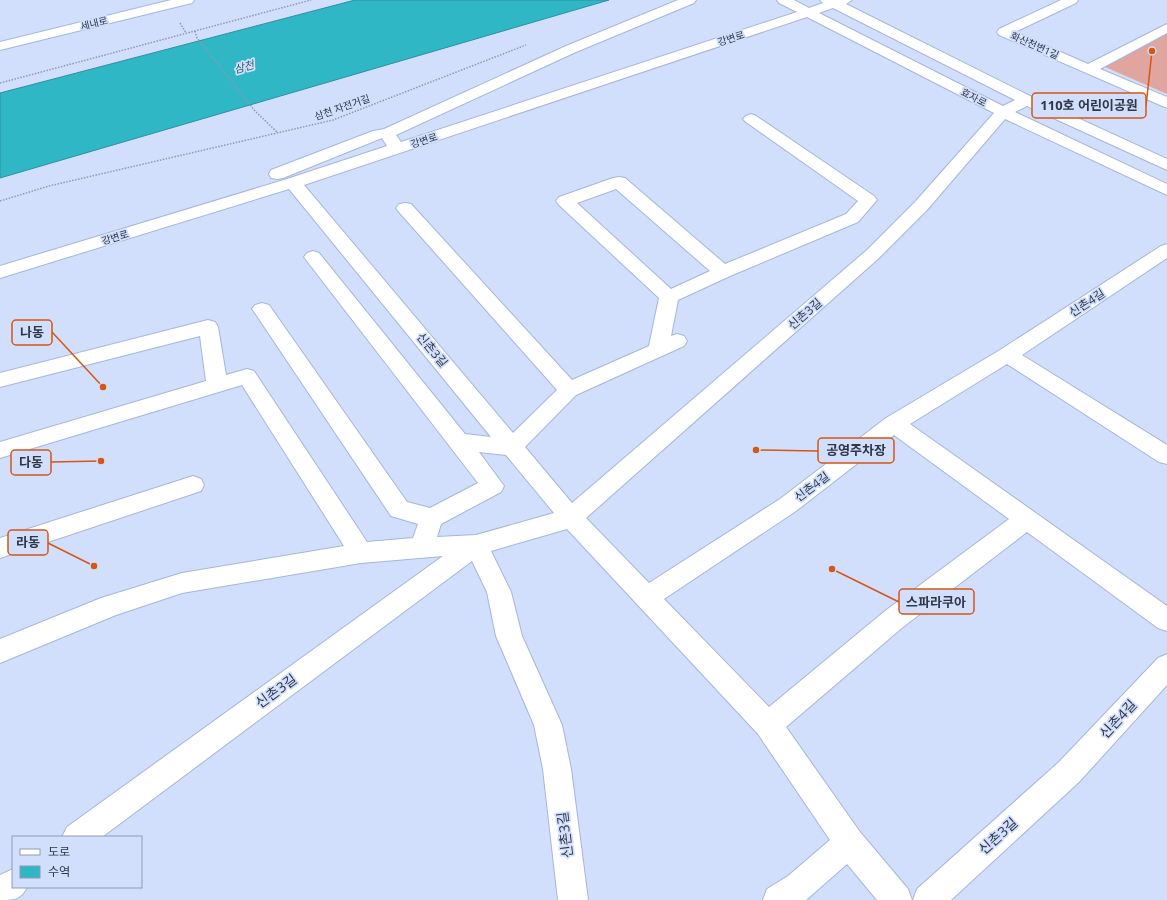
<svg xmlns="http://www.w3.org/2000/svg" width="1167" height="900" font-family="'Open Sans','Noto Sans KR',sans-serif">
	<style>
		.green { fill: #dfa59e }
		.water { fill: #2fb7c6; stroke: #2f909f }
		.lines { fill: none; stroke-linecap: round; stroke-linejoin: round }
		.minor-casing { stroke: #a6b6da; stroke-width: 2 }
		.path { stroke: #8e98b0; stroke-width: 1.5; stroke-dasharray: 1.5 1.5; stroke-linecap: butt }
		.minor { fill: #fff; fill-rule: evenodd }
		.labels { text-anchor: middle; stroke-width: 3.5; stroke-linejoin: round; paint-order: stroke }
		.far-street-label { font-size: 10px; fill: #303645; stroke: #d1dffd }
		.far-water-label { font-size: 11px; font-style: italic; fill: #2a5f65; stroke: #d1dffd }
		.street-label { font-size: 12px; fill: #303645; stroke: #d1dffd }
		.near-street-label { font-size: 14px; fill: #303645; stroke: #d1dffd }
		.leader { fill: none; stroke: #d65612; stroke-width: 1.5 }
		.callout-dot { fill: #d65612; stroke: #d1dffd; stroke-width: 1.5 }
		.callout { fill: #d1dffd; stroke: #d65612; stroke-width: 1.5 }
		.callout-label { font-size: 13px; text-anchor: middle; font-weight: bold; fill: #303645 }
	</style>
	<rect width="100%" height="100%" fill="#d1dffd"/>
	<polygon class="green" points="1167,34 1167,94 1105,67"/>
	<polygon class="water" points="355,0 609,0 0,178 0,93"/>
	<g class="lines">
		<defs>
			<g id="minor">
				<polygon points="171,0 194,0 192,3 0,50 0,42"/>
				<path d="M 678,0 L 696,0 L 694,3 L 576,52 L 396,135 L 401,142 L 797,12 L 779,3 L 777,0 L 794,0 L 809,8 L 823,3 L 820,0 L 852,0 L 846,4 L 1032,97 L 1167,159 L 1167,170 L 1027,106 L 1015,112 L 1167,184 L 1167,195 L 1005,119 L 927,210 L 879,258 L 586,518 L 649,583 L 780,499 L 886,418 L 1000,350 L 1161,246 L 1167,244 L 1167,258 L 1022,355 L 1167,445 L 1167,464 L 1159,462 L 1007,364 L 910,424 L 1167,606 L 1167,631 L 1158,628 L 1027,532 L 903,627 L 786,727 L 860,832 L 908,889 L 912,900 L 877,900 L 847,864 L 806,900 L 763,900 L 767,889 L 788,876 L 830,840 L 758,734 L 567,529 L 491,551 L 511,592 L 522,636 L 562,725 L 571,769 L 588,900 L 558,900 L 543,769 L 534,725 L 496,636 L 487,592 L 472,561 L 102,837 L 62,837 L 67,827 L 443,556 L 361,563 L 182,593 L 116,615 L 0,663 L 0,639 L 101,598 L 182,573 L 344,546 L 242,385 L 0,458 L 0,442 L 206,381 L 200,336 L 0,387 L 0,373 L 208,320 L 215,322 L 218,327 L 226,375 L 247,369 L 254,371 L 367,542 L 413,538 L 418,524 L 391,516 L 255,313 L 252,309 L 255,305 L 262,303 L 269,305 L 407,502 L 430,508 L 478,483 L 307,261 L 304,257 L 307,253 L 313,251 L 319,253 L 465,434 L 491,437 L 289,189 L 0,278 L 0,266 L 287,179 L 387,146 L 382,138 L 283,178 L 277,179 L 271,178 L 269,174 L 271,170 L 373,131 L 384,129 L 566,46 ZM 833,8 L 1015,100 L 1003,106 L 819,13 ZM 807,17 L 994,113 L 915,202 L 867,250 L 572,503 L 525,447 L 576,395 L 684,346 L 687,341 L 684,336 L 677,334 L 671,336 L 678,300 L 730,276 L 858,222 L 877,200 L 874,196 L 756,116 L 751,114 L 746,116 L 743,119 L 746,122 L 858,201 L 846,214 L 725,264 L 625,178 L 619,177 L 613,178 L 559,197 L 556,201 L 559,205 L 659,298 L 649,346 L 572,380 L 411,204 L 405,203 L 399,204 L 396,208 L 399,212 L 557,390 L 513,433 L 304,185 ZM 616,189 L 710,271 L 671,289 L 577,203 ZM 894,435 L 1009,519 L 885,611 L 769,707 L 664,599 L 796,511 ZM 479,452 L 506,455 L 554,513 L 476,535 L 437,537 L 441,524 L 501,492 L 504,486 Z"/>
				<polygon points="1061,0 1078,0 1076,3 1015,32 1088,64 1167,24 1167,33 1100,69 1167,97 1167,108 999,35 997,32 999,29"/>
				<polygon points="193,476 201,479 204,485 201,491 0,558 0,538"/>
				<polygon points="1167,654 1167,685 1079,782 951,900 913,900 917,889 1059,762 1158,658"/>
				<path d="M 13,869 L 13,887 L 27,887 C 21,900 13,900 0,900 L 0,875 Z"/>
			</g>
		</defs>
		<use href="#minor" class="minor-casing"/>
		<g class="path">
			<polyline points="180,23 186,33"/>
			<polyline points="195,31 197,38 255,111 277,132"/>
			<polyline points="0,83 311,0"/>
			<polyline points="0,201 49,186 333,120 526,45"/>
		</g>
		<use href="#minor" class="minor"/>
	</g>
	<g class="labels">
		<g class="far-street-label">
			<text transform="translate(94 23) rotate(-14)" y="4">세내로</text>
			<text transform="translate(731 38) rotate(-18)" y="4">강변로</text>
			<text transform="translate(1035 45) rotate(24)" y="4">화산천변1길</text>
			<text transform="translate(974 97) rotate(27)" y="4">효자로</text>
			<text transform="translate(342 107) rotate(-19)" y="4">삼천 자전거길</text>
			<text transform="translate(424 140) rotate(-18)" y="4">강변로</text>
			<text transform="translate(115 237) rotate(-17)" y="4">강변로</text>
		</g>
		<g class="far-water-label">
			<text transform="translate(244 67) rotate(-15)" y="4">삼천</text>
		</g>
		<g class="street-label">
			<text transform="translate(1087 303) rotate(-33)" y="4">신촌4길</text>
			<text transform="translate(805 314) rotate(-41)" y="4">신촌3길</text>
			<text transform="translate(432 350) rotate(50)" y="4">신촌3길</text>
			<text transform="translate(812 487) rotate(-37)" y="4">신촌4길</text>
		</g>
		<g class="near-street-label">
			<text transform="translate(276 691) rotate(-36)" y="5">신촌3길</text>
			<text transform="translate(1118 719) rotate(-47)" y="5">신촌4길</text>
			<text transform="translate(565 835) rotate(-97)" y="5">신촌3길</text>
			<text transform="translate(998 836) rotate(-42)" y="5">신촌3길</text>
		</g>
	</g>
	<path class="leader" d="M1152 51L1146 106M103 387L52 332M756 450L818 451M101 461L51 462M94 566L48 543M832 569L899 602"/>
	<g class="callout-dot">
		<circle cx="1152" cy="51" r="4"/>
		<circle cx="103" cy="387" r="4"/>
		<circle cx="756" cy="450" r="4"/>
		<circle cx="101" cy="461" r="4"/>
		<circle cx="94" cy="566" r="4"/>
		<circle cx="832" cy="569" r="4"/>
	</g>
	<g class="callout">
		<rect x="1032" y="93" width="114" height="25" rx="4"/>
		<rect x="12" y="320" width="40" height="25" rx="4"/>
		<rect x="818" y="438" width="76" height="25" rx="4"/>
		<rect x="11" y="450" width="40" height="25" rx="4"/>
		<rect x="8" y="530" width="40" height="25" rx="4"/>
		<rect x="899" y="589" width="75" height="25" rx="4"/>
	</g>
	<g class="callout-label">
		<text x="1089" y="110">110호 어린이공원</text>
		<text x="32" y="337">나동</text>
		<text x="856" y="455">공영주차장</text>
		<text x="31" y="467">다동</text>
		<text x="28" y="547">라동</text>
		<text x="936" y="607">스파라쿠아</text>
	</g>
	<rect x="12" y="836" width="130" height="52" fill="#d1dffd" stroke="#919bb3"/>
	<rect x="20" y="849" width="20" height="6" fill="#ffffff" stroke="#919bb3"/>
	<text x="48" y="856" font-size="12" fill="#303645">도로</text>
	<rect x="20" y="866" width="20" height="12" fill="#2fb7c6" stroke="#919bb3"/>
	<text x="48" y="876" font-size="12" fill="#303645">수역</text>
</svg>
